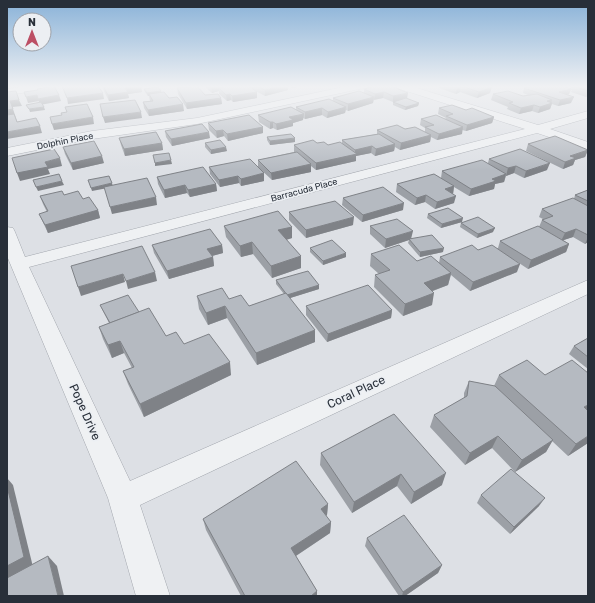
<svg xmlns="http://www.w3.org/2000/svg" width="595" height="603" font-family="Rubik,sans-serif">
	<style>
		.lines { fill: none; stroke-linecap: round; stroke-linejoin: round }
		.minor-casing { stroke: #a3a7ae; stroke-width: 1 }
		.minor { fill: #eff1f3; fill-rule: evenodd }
		.wall { fill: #9ca0a6 }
		.shaded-wall { fill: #7f8287 }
		.building { fill: #b5bac1; stroke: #7f8287 }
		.labels { text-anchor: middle; stroke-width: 3.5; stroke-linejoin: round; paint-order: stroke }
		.far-street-label { font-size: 9px; fill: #282f39; stroke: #eceff3 }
		.near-street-label { font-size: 12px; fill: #282f39; stroke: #eceff3 }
	</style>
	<rect width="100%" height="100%" fill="#dde0e5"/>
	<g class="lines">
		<defs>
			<g id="minor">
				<polygon points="32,86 57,86 52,89 7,95 7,89"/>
				<polygon points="348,86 365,86 364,88 197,124 92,139 7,156 7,148 92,131 197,118"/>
				<polygon points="396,86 410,86 538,125 588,111 588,118 550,129 588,142 588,150 537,133 29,267 130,481 588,280 588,294 140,505 170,596 136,596 108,498 7,256 7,227 13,228 15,232 25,257 525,129 397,88"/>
			</g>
		</defs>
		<use href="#minor" class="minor-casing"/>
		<use href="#minor" class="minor"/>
	</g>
	<g class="wall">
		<polygon points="102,86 141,86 142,92 128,94 129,98 109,101 103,89"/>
		<polygon points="206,86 239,86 252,88 251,86 301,86 292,88 288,86 288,90 265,96 254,90 257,98 233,102 231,100 227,101 219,94 219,91 212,93 206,88"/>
		<polygon points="374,86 419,103 418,106 405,110 393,105 393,102 383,98 374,99 373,103 348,111 346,110 345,113 327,118 322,115 305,119 303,118 303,120 293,123 293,126 277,130 273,128 270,129 259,122 258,115 296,110 296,107 333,101 333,98 364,93 364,89"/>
		<polygon points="439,86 488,86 490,93 477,98 460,92 456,94 439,88"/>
		<polygon points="572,86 588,86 588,96 586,97 571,92 572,90 571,90 569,94 568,95 571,103 558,106 552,104 550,109 538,113 532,111 519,114 507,109 508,107 491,100 493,94 523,96 528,95 523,93 524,88 571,88"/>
		<polygon points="177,88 205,95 221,98 222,104 187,109 178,94"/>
		<polygon points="144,89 161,91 161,93 184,111 149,116 144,108 143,102 150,101 149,96 148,96 145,92"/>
		<polygon points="439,108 466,110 494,117 492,123 466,131 462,130 462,134 437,140 431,137 430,142 400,150 395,147 394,151 375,156 371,153 356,156 356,161 316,170 311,166 311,172 272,180 258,167 258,160 294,152 294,145 317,143 328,145 342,143 342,140 377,134 377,130 405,129 425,132 425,128 420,125 421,119 445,119 446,118 438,114"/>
		<polygon points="208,123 263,127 263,133 228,141 224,136 217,138 209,130"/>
		<polygon points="165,131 210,138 172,146 166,137"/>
		<polygon points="267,137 295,142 270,145 267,140"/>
		<polygon points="119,138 162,143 163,150 125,156 121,145"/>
		<polygon points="205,143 227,151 211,154 205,147"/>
		<polygon points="528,144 588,150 585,157 575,160 573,165 563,169 526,151"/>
		<polygon points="63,147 104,163 73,170 65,154"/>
		<polygon points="489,159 547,170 524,178 514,173 506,176 504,182 495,184 494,189 469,196 454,187 453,194 454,203 435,209 425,202 415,205 396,192 397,184 441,178 442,171 488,163"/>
		<polygon points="209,167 264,181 241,186 239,183 220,187 210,174"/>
		<polygon points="157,177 216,184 217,191 190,197 187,193 165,198 158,184"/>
		<polygon points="588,190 588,242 585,244 573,237 563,240 569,244 566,252 528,269 513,259 517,272 470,291 451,275 448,285 433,291 432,305 403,316 374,287 375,275 379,274 370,266 371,254 417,261 439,263 440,257 478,250 498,248 500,241 539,227 542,220 543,219 539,217 542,209 574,199 575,195"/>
		<polygon points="64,195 83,199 98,210 100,218 48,233 39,214 47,212 43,204 40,196"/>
		<polygon points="343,198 403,210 362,222 342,205"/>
		<polygon points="289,212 353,225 306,238 289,220"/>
		<polygon points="428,214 462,222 441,228 427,218"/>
		<polygon points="461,223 493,232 477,238 460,227"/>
		<polygon points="224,226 292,227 292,238 286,240 301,256 301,268 272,278 253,254 241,257 226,237"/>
		<polygon points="370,226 411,239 443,252 420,257 408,243 409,240 385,248 370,234"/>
		<polygon points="152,245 222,245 223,253 212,256 213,257 214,266 169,279 154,253"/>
		<polygon points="310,248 346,257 323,265 310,252"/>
		<polygon points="276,280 319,289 290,298 315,342 257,365 227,318 208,325 199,309 197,296 229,299 249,306 284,294 276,284"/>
		<polygon points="100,305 139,312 166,336 184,344 231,375 144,417 128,384 123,371 132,368 124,353 112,358 103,339 99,327 109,323"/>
		<polygon points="306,306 392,310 391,318 327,342 306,315"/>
		<polygon points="588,338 588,369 569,354 574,346"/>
		<polygon points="499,375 588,443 568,456 552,441 546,452 515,472 492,448 465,465 430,427 434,415 464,398 464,393 469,381 494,386"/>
		<polygon points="321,453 442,485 411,504 397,486 352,513 320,465"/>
		<polygon points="481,495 539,506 510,534 477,503"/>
		<polygon points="328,504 327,515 326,516 331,522 330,533 296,556 317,591 317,596 241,596 206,530 203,519"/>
		<polygon points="367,538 442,565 438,573 405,596 399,596 365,546"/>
	</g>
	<g class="shaded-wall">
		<polygon points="141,86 142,92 128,94 129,98 109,101 108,95 125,88"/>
		<polygon points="145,86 157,86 145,87"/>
		<polygon points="220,86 220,90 219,88 219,91 212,93 211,87"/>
		<polygon points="283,86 288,86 288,90 265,96 265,90"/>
		<polygon points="292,86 301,86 292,88"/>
		<polygon points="461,86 460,92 456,94 457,88"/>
		<polygon points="492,87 490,93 477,98 479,92"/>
		<polygon points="571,89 569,94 557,98 559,92"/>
		<polygon points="161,91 162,94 149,94 149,96 148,96 147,93"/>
		<polygon points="257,92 257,98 233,102 232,96"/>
		<polygon points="384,92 383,98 374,100 375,94"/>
		<polygon points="103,93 104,99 68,104 67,98"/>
		<polygon points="408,93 407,99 393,102 393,96"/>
		<polygon points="230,94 231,100 227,101 226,95"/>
		<polygon points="37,95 39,101 28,103 26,97"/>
		<polygon points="59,95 61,101 40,105 38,99"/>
		<polygon points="374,97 373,103 348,111 348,104"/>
		<polygon points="574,97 571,103 558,106 560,100"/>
		<polygon points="221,98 222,104 187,109 186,103"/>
		<polygon points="19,100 22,106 12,107 10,101"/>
		<polygon points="552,100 551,104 552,103 550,109 538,113 540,107 547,101"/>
		<polygon points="419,103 418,106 405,110 406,107"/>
		<polygon points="183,104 184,111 149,116 148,110"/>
		<polygon points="534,105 532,111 519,114 521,108"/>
		<polygon points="44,107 45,110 30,112 29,109"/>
		<polygon points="346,107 345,113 327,118 328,112"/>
		<polygon points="322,108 322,115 305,119 305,112"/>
		<polygon points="13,109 15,115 19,128 7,117 7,110"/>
		<polygon points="141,112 142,118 105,123 103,117"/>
		<polygon points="304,114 303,120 293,123 293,126 277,130 276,124 289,117"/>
		<polygon points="93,117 94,124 54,130 52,124"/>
		<polygon points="494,117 492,123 466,131 467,125"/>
		<polygon points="270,122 273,122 273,128 270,129"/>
		<polygon points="40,126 42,133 7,139 7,132"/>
		<polygon points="263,127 263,133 228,141 227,134"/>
		<polygon points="463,127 462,134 437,140 439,134"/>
		<polygon points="223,130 224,136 217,138 216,131"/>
		<polygon points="209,132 210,138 172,146 171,139"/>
		<polygon points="431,135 430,142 400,150 401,143"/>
		<polygon points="295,138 295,142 270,145 270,141"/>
		<polygon points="162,143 163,150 125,156 124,149"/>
		<polygon points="395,144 394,151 375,156 376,149"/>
		<polygon points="372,146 371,153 356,156 356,161 316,170 316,163 355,154 355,150"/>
		<polygon points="226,147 227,151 211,154 211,150"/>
		<polygon points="588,150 585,157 575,160 573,165 563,169 565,162 570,156"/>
		<polygon points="102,156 104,163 73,170 71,163"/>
		<polygon points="60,158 62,166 48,169 50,174 20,181 17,173 45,162"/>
		<polygon points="171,160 172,164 155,166 155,163"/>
		<polygon points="550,163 547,170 524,178 526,171"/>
		<polygon points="311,164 311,172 272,180 271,173"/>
		<polygon points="516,166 514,173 506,176 508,168"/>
		<polygon points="264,173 264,181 241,186 241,179"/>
		<polygon points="506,174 504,182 495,184 494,189 469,196 471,189 492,179"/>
		<polygon points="238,176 239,183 220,187 219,180"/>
		<polygon points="62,181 64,185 38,191 36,187"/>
		<polygon points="112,183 113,187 92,191 91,188"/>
		<polygon points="216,184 217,191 190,197 188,190"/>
		<polygon points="185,185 187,193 165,198 164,190"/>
		<polygon points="454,186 453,194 445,189"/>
		<polygon points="426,195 425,202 415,205 417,198"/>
		<polygon points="456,196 454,203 435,209 437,202"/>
		<polygon points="156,197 157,205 112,214 110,207"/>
		<polygon points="404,203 403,210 362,222 363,215"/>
		<polygon points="98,210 100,218 48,233 45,225"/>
		<polygon points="354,217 353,225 306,238 306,230"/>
		<polygon points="463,218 462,222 441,228 442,224"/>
		<polygon points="292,227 292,238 279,242 278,230"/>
		<polygon points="495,228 493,232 477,238 478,234"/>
		<polygon points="576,229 573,237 561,241 565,233"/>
		<polygon points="413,231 411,239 409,239 409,240 385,248 386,239"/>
		<polygon points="588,237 588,242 585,244"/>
		<polygon points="252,242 253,254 241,257 240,246"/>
		<polygon points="569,244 566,252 528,269 531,260"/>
		<polygon points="222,245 223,253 208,257 207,249"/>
		<polygon points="444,248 443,252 420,257 420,252"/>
		<polygon points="346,253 346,257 323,265 323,261"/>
		<polygon points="301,256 301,268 272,278 271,266"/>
		<polygon points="213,257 214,266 169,279 167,271"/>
		<polygon points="520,264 517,272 470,291 473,282"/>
		<polygon points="155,272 157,281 128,289 126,281"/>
		<polygon points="451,273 448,285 421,295 424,283"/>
		<polygon points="123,274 125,282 81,296 78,287"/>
		<polygon points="319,285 319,289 287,299 287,295"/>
		<polygon points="434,293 432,305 403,316 405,304"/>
		<polygon points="225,306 227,318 208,325 206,313"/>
		<polygon points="392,310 391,318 327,342 328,334"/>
		<polygon points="315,330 315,342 257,365 256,353"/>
		<polygon points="120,341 124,353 112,358 108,345"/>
		<polygon points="230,362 231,375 144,417 140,404"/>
		<polygon points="588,405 588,413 584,407"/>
		<polygon points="498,436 492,448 465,465 470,453"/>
		<polygon points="588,436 588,443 568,456 576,444"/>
		<polygon points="553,440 546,452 515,472 522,460"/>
		<polygon points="446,473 442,485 411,504 414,492"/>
		<polygon points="401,474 397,486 352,513 354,502"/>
		<polygon points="7,478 13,485 33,567 7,582"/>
		<polygon points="545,498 539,506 510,534 514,527"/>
		<polygon points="328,504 327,515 321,520 321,509"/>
		<polygon points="331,522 330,533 291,559 291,548"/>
		<polygon points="48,556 57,566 64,596 58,596"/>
		<polygon points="442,565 438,573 405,596 402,596 403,592"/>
		<polygon points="317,591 317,596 311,596"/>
	</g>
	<g class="building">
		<polygon points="54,86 59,95 38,99 37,95 26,97 24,92 38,90 37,89"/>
		<polygon points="62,86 98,86 103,93 67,98"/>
		<polygon points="103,86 141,86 125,88 128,92 108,95"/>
		<polygon points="197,86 205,95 218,94 221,98 186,103 177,88"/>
		<polygon points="220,86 249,86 257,92 232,96 230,94 226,95 219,88 223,88"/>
		<polygon points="257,86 283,86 265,90"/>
		<polygon points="374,86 391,86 408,93 393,96 384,92 375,94 364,89"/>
		<polygon points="450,86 488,86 492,87 479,92 461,86 457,88"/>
		<polygon points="533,86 563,86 571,89 559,92 574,97 560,100 524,88"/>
		<polygon points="563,86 571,86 566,87"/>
		<polygon points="573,86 588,86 588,91"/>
		<polygon points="158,87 161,91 147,93 144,89"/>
		<polygon points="16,91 19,100 10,101 13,109 7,110 7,92"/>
		<polygon points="359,91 374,97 348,104 333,98"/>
		<polygon points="508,91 523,96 537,94 552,100 547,101 552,103 540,107 534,105 521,108 509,103 513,102 493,94"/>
		<polygon points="164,92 169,98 177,97 183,104 148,110 143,102 153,101 149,94"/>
		<polygon points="406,98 419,103 406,107 393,102"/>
		<polygon points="329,99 346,107 328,112 322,108 305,112 296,107"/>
		<polygon points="135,100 141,112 103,117 100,104"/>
		<polygon points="41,102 44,107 29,109 26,105"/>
		<polygon points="87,104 93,117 52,124 50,117 62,115 61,113 67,112 65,107"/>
		<polygon points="452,105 466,110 472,108 494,117 467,125 446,116 453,114 439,108"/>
		<polygon points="291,107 304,114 289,117 293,120 276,124 273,122 270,122 258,115"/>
		<polygon points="14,114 17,122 36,118 40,126 7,132 7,115"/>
		<polygon points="249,115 263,127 227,134 223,130 216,131 208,123"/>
		<polygon points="436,115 463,127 439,134 425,127 434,125 421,119"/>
		<polygon points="202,124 209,132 171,139 165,131"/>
		<polygon points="397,125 405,129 415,127 431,135 401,143 377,130"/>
		<polygon points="156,132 162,143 124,149 119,138"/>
		<polygon points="291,134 295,138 270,141 267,137"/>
		<polygon points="379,134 395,144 376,149 372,146 355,150 342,140"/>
		<polygon points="555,136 588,150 570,156 576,158 565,162 528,144"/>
		<polygon points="220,140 226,147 211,150 205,143"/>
		<polygon points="313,140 317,143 324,142 328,145 340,142 357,154 316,163 294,145"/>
		<polygon points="94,141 102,156 71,163 63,147"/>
		<polygon points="54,149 60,158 45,162 48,167 17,173 12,158"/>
		<polygon points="520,149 550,163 526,171 516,166 508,168 489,159"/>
		<polygon points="297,152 311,164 271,173 258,160"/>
		<polygon points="169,153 171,160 155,163 153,155"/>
		<polygon points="250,159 264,173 241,179 238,176 219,180 209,167"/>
		<polygon points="482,160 506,174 492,179 496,181 471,189 442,171"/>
		<polygon points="203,167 216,184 188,190 185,185 164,190 157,177"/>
		<polygon points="59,174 62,181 36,187 33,180"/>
		<polygon points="434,174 454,186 445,189 456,196 437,202 426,195 417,198 397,184"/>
		<polygon points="109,176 112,183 91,188 88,180"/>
		<polygon points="147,178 156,197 110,207 104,187"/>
		<polygon points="383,187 404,203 363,215 343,198"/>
		<polygon points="588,190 588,201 575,195"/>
		<polygon points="62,191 64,195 78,191 83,199 89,197 98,210 45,225 39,214 48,211 40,196"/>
		<polygon points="573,198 588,206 588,235 576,229 565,233 542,220 553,216 542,209"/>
		<polygon points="335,201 354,217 306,230 289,212"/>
		<polygon points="448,208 463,218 442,224 428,214"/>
		<polygon points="278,211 292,227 278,230 301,256 271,266 252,242 240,246 224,226"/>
		<polygon points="478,217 495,228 478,234 461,223"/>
		<polygon points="397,219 413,231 386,239 370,226"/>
		<polygon points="538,226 569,244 531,260 500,241"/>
		<polygon points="210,229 222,245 207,249 213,257 167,271 152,245"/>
		<polygon points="432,235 444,248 420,252 409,239"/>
		<polygon points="332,240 346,253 323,261 310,248"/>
		<polygon points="399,245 417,261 431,256 451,273 424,283 434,293 405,304 375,275 390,270 371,254"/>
		<polygon points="472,245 478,250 492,245 520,264 473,282 440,257"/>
		<polygon points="142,246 155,272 126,281 123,274 78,287 71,266"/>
		<polygon points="308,271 319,285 287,295 276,280"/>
		<polygon points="368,285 392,310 328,334 306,306"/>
		<polygon points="222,288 229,299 241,295 249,306 286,293 315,330 256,353 225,306 206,313 197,296"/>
		<polygon points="128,295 139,312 110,323 100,305"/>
		<polygon points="149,308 166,336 176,332 184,344 209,334 230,362 140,404 123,371 134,367 120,341 108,345 99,327"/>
		<polygon points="588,338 588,357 574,346"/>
		<polygon points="527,360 545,375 572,360 588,373 588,405 584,407 588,411 588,436 576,444 499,375"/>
		<polygon points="469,381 495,386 553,440 522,460 498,436 470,453 434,415 467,396"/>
		<polygon points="394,414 446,473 414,492 401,474 354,502 321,453"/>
		<polygon points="296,461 328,504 321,509 331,522 291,548 317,591 311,596 245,596 203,519"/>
		<polygon points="511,469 545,498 514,527 481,495"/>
		<polygon points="7,486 24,557 7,566"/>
		<polygon points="404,515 442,565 403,592 367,538"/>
		<polygon points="48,556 58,596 7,596 7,578"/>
	</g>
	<linearGradient id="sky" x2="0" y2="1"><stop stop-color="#89b2d8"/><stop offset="0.51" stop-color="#f0f1f3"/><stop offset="1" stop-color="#f0f1f3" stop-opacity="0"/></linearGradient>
	<rect width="595" height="170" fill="url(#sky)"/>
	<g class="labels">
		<g class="far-street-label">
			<text transform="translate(65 141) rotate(-11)" y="3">Dolphin Place</text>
			<text transform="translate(304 190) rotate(-15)" y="3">Barracuda Place</text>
		</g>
		<g class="near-street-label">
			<text transform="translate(356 392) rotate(-25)" y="4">Coral Place</text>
			<text transform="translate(85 412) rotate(66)" y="4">Pope Drive</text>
		</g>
	</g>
	<rect width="595" height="603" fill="none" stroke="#282f39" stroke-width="16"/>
	<g transform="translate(32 32)"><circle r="19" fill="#eceff3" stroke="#9ea2a9"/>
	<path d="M0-3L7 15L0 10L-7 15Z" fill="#bc4f65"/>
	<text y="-6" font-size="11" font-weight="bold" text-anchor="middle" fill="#282f39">N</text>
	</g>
</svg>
